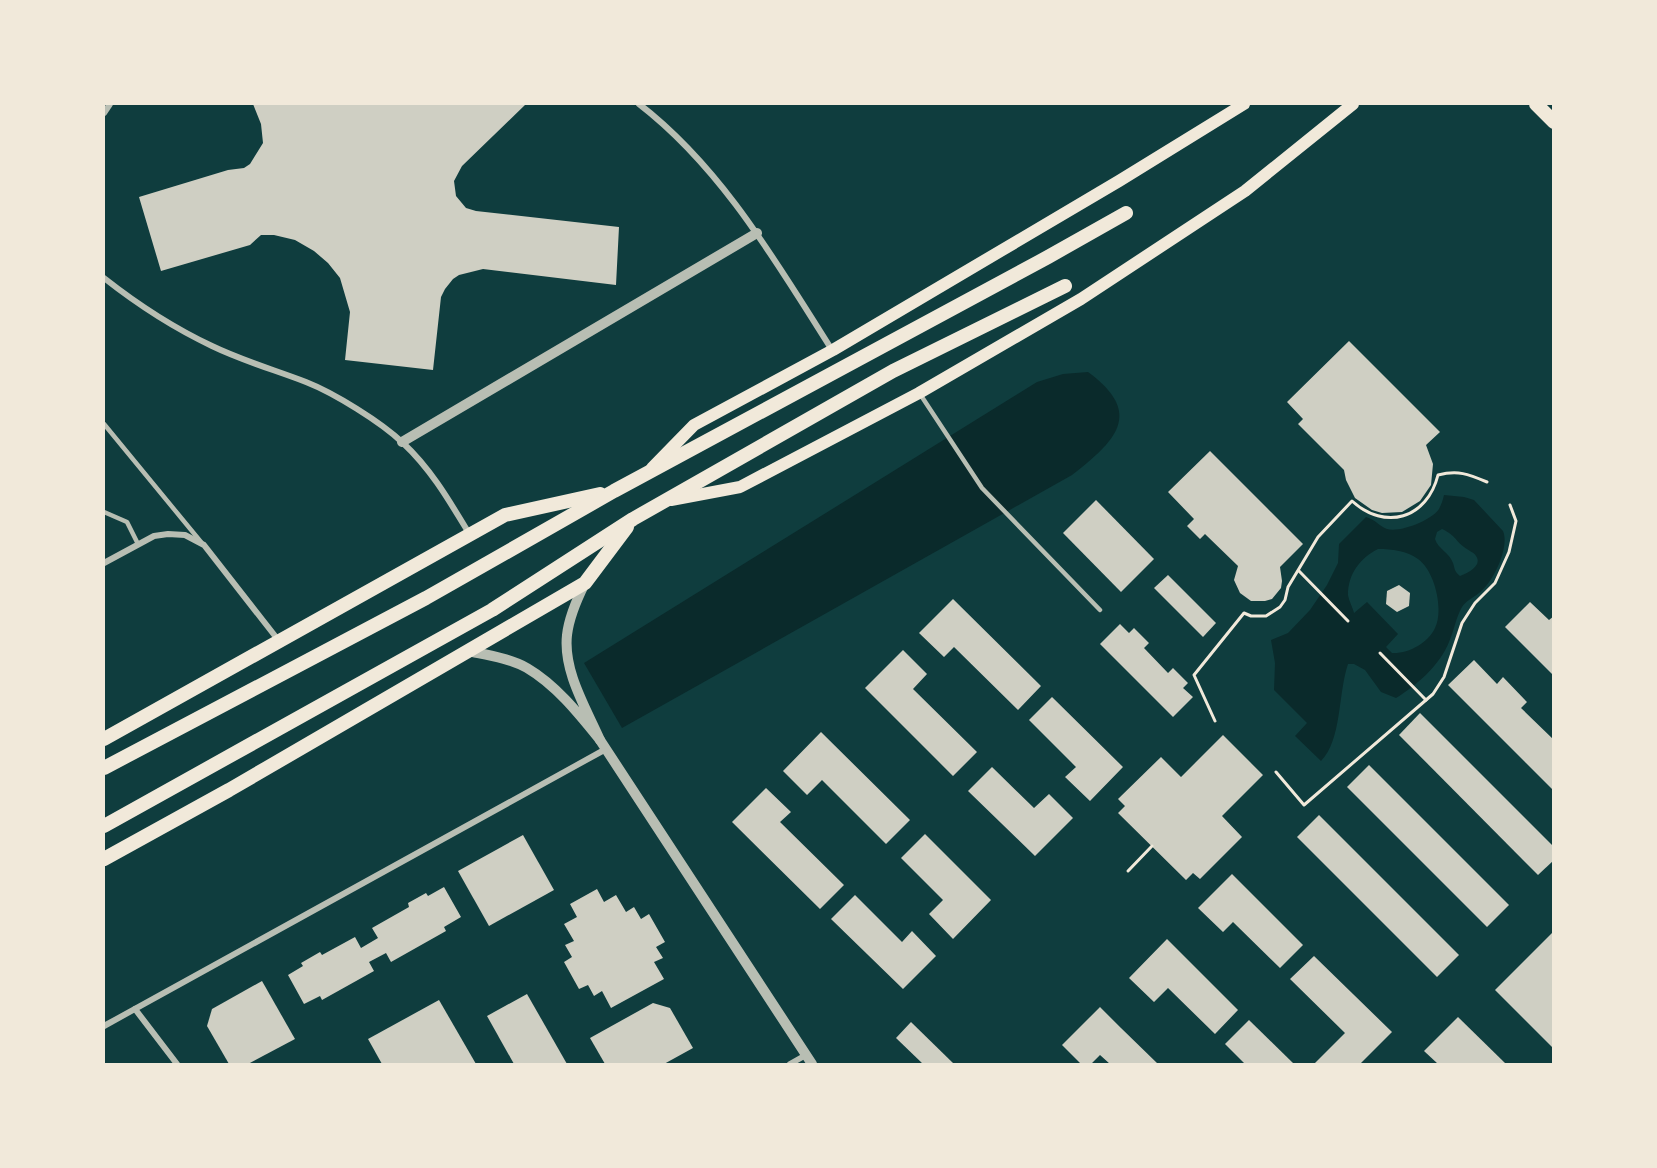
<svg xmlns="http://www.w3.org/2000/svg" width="1657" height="1168" font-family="'Archivo Narrow',sans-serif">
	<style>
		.water { fill: #0a2a2b; fill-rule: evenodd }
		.building { fill: #cfcfc3 }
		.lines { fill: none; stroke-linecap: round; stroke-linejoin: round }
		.path { stroke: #f1e9da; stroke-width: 3 }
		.service { stroke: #b8beb3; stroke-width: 4.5 }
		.minor { stroke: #b8beb3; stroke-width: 6 }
		.tertiary { stroke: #b8beb3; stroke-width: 10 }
		.secondary { stroke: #f1e9da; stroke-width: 12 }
		.primary { stroke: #f1e9da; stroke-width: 14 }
	</style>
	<rect width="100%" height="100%" fill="#0f3d3e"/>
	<g class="water">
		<path d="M 1088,372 C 1145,414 1115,441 1072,475 L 622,728 L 584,663 L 1037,382 L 1063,374 Z"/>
		<path d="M 1444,495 L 1464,497 L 1474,500 L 1503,531 C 1510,547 1493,583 1479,593 C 1473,598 1467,600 1462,607 C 1456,617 1454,631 1449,642 C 1440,665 1416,686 1396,698 L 1381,692 L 1365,670 L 1354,664 L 1348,664 C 1338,693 1342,740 1321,761 L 1295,736 L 1307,723 L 1274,690 L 1275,663 L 1271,640 L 1288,633 L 1310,610 L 1327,585 L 1338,563 L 1339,544 L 1366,517 C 1376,520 1379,526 1387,529 C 1400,533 1432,520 1439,509 C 1441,505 1443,500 1444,495 ZM 1442,529 C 1455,535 1454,539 1464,547 C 1467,550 1474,552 1476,556 C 1483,566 1467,573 1460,576 C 1454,571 1455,569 1453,563 C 1449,552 1438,549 1435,539 L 1437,532 ZM 1378,549 C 1392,549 1407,551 1418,559 C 1435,571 1444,610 1435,628 C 1428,643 1408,654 1392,653 L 1386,647 L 1398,634 L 1367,602 L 1354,613 C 1353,608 1349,601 1348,595 C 1348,574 1360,558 1378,549 Z"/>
	</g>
	<g class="building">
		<polygon points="253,104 526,104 462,166 454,181 456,196 466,208 476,211 619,227 616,285 483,269 459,275 453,279 445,289 441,297 433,370 345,360 350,312 340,278 328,263 314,251 295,240 274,235 261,235 250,245 161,271 139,197 228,170 244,168 250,164 263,143 261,124"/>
		<polygon points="1349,341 1440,432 1426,445 1433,464 1431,485 1420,501 1402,512 1382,513 1372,510 1355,498 1346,480 1344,470 1298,424 1303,419 1287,402"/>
		<polygon points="1210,451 1303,544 1280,567 1282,581 1281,588 1272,599 1265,601 1251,601 1240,593 1234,580 1238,566 1205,534 1200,539 1187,526 1194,519 1168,492"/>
		<polygon points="1096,500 1154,559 1121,592 1063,533"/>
		<polygon points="1168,575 1216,623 1203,637 1154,588"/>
		<polygon points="1399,585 1410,593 1409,606 1397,612 1386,604 1387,591"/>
		<polygon points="953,599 1041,686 1018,710 954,647 944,657 919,633"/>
		<polygon points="1530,602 1549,620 1554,616 1554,676 1505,627"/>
		<polygon points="1120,624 1129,633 1134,628 1149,643 1144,648 1168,673 1173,668 1188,683 1183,688 1193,697 1173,717 1100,644"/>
		<polygon points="903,650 927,674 913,689 977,752 953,776 865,688"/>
		<polygon points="1474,660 1497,684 1503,677 1527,702 1521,708 1554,740 1554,791 1448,685"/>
		<polygon points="1052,697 1123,767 1090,801 1065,777 1076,767 1029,720"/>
		<polygon points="1420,713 1554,847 1554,860 1538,875 1399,735"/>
		<polygon points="821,732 910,820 886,844 822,780 807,795 783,771"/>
		<polygon points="1223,735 1263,775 1222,816 1242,837 1200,879 1193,873 1186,880 1118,813 1125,806 1118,799 1161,757 1181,777"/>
		<polygon points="1369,765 1509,905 1487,927 1347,787"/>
		<polygon points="992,767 1034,808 1049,794 1073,818 1035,856 968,791"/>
		<polygon points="766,788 791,812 780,822 844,885 820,909 732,822"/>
		<polygon points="1319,815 1459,955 1437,977 1297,837"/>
		<polygon points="925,834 991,900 953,939 929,914 943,900 901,858"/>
		<polygon points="523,835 554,890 489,926 458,871"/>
		<polygon points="1232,874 1303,945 1280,968 1233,922 1223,932 1198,908"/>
		<polygon points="444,887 461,917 444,927 446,931 391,962 386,953 369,962 374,971 322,1000 320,996 304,1004 288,975 303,966 301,963 320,952 322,955 355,937 361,948 378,938 372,928 409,907 408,903 426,893 428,896"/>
		<polygon points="597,889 604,902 616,895 626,912 634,907 641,919 649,914 665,942 656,947 663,958 654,962 664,979 611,1008 602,991 594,996 588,985 579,989 564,962 572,957 565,945 574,941 564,924 577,917 570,904"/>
		<polygon points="855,895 902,942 912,931 936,956 903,989 831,919"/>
		<polygon points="1554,931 1554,1049 1495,990"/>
		<polygon points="1167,939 1238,1010 1215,1034 1168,988 1154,1002 1129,978"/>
		<polygon points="1314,956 1392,1032 1360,1064 1314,1064 1345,1033 1290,979"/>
		<polygon points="262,981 295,1039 248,1064 229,1064 207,1026 212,1009"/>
		<polygon points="527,994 567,1064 514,1064 487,1016"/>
		<polygon points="439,1000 476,1064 382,1064 368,1039"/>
		<polygon points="653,1003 670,1008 693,1048 664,1064 605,1064 590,1038"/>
		<polygon points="1100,1007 1121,1028 1158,1064 1110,1064 1100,1055 1091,1064 1081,1064 1062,1045"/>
		<polygon points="1458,1017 1506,1064 1438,1064 1424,1051"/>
		<polygon points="1249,1020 1294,1064 1245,1064 1225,1044"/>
		<polygon points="911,1022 954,1064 923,1064 896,1038"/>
	</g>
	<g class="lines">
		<g class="path">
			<polyline points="1299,571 1348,621"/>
			<polyline points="1380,653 1426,700"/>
			<path d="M 1215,721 L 1194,675 L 1244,613 L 1251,616 L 1266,616 L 1280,607 L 1285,600 L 1288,587 L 1318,537 L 1352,501 C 1385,531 1427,519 1438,475 C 1458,470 1468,474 1487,482"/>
			<polyline points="1276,772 1304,805 1433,694 1444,677 1462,623 1475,603 1495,583 1509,552 1516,521 1510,505"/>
			<polyline points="1128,871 1152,846"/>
		</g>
		<g class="service">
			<polyline points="920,394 982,488 1100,610"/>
			<polyline points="104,424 201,542"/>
			<polyline points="104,512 127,522 138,544"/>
		</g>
		<g class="minor">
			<path d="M 639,104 C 722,168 776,262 832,350"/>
			<polyline points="104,113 110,104"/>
			<path d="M 104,278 C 137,304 174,328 212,346 C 243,361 275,370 306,382 C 334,393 381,422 403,443 C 431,469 450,502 470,535"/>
			<polyline points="104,563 154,536 168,534 185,535 204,545 279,641"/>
			<polyline points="135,1009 177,1064"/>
			<polyline points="104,1026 606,749"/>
			<polyline points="790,1064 806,1055"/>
		</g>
		<g class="tertiary">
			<polyline points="402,442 757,233"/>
			<path d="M 468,651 C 487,655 509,658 527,668 C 556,685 579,714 600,740 C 586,708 563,671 567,635 C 569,617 577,599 585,583"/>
			<polyline points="600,740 812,1064"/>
		</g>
		<g class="secondary">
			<polyline points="652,468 694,425 833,350 1119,181 1244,104"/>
			<polyline points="671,500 740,487 919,393 1081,299 1245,191 1353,104"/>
		</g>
		<g class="primary">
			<polyline points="1536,104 1554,122"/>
			<polyline points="104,739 505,515 600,494"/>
			<polyline points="104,768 426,598 614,491 1048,257 1126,213"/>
			<polyline points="104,826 492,610 633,519 893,371 1065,286"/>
			<polyline points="104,859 229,790 585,583 627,527"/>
		</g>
	</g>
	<rect width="1657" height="1168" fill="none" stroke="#f1e9da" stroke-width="210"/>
</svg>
